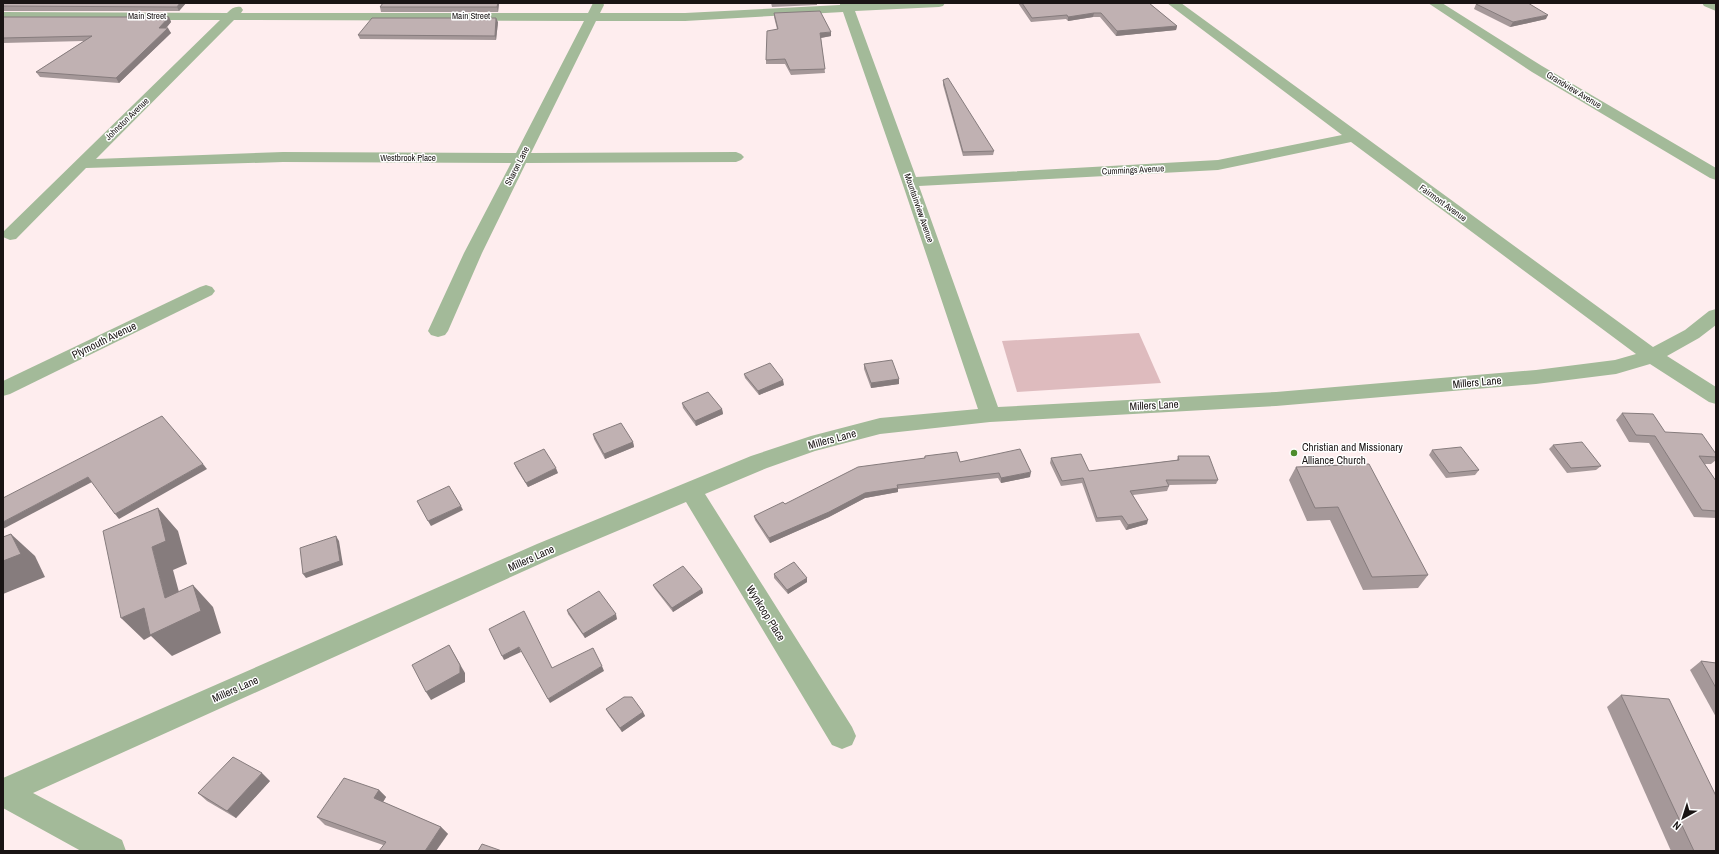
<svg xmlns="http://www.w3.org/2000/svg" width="1719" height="854" font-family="'Archivo Narrow',sans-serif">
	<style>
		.green { fill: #debbbe }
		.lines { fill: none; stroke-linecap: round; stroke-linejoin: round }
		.street { fill: #a3ba99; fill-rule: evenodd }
		.wall { fill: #a59899 }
		.shaded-wall { fill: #867c7d }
		.building { fill: #c0b1b2; stroke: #867c7d }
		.poi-dot { fill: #4e8c2c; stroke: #fff; stroke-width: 1.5 }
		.labels { text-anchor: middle; stroke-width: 3; stroke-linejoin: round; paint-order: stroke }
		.far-street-label { font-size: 9px; fill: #191414; stroke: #fff }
		.street-label { font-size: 11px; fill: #191414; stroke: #fff }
		.poi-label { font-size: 11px; fill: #191414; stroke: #fff; text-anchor: start }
	</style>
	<rect width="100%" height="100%" fill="#feedee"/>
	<polygon class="green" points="1139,333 1161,383 1017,392 1002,341"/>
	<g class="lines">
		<g class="street">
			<path d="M 593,3 L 603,3 L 604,5 L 600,13 L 685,13 L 840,5 L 840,3 L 945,3 L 943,6 L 939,7 L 855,11 L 916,177 L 1218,160 L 1342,135 L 1167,3 L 1181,3 L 1653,347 L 1685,330 L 1709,311 L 1716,309 L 1716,325 L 1699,338 L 1667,356 L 1716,387 L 1716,404 L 1709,402 L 1650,364 L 1616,374 L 1536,384 L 1276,406 L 990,422 L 880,434 L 815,451 L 767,468 L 705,494 L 852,727 L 856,736 L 852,745 L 842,749 L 832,745 L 686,502 L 553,558 L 33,793 L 122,840 L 126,851 L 81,851 L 3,808 L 3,778 L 537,544 L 751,456 L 811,436 L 880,418 L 978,409 L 902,182 L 843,12 L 685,21 L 596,21 L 531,153 L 736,152 L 741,154 L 744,157 L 741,160 L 736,162 L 526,163 L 482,253 L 448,331 L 445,335 L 438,337 L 431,335 L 428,331 L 464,253 L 511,163 L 283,162 L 86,168 L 16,239 L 10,240 L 3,237 L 4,231 L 220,20 L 3,20 L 3,12 L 227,13 C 232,8 235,6 241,7 L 243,10 L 241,13 L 588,13 ZM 234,20 L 584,21 L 516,153 L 283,152 L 96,159 ZM 1351,142 L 1636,354 L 1615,360 L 1536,370 L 1276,392 L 998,407 L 919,186 L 1218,170 Z"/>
			<polygon points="1428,3 1442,3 1542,66 1716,168 1716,180 1710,178 1532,72"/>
			<polygon points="1702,3 1716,3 1716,11 1704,6"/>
			<polygon points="206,285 212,287 215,291 212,295 10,394 3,396 3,381 200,287"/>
		</g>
	</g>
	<g class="wall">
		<polygon points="3,3 186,3 179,11 3,11"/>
		<polygon points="383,3 499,3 498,12 381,12 380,7"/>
		<polygon points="771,3 817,3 817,5 772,7"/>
		<polygon points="1018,3 1149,3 1177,26 1176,30 1116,36 1100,17 1093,17 1068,21 1066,19 1031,22"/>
		<polygon points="1476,4 1546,19 1510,27 1474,9"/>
		<polygon points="774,13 831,36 821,38 825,73 791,75 785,64 766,64 766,60 777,29 774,17"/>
		<polygon points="3,17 169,17 171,22 166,28 171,33 119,83 40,77 36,72 84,41 3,43"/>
		<polygon points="498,22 496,40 360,39 358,35"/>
		<polygon points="943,80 994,151 993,155 963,156 943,85"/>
		<polygon points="864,364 899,379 899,384 871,388 864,369"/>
		<polygon points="744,374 784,385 759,395 745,378"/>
		<polygon points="682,403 722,409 723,414 696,426 683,408"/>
		<polygon points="1622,413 1665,432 1716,454 1716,460 1711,464 1705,464 1716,481 1716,518 1694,517 1649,443 1629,442 1616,420"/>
		<polygon points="593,434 633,442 634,447 605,459 594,439"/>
		<polygon points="1553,445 1601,466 1596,470 1567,473 1549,449"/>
		<polygon points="1432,450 1479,470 1475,475 1446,478 1429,455"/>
		<polygon points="925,456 960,462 1030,477 1001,483 998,478 898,489 898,492 865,498 829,517 770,543 755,520 754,516 785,504 924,458"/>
		<polygon points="1178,456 1218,480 1216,484 1168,485 1169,486 1167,491 1133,495 1147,524 1126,530 1120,520 1096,522 1082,483 1061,486 1050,463 1051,458 1089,471 1177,460"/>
		<polygon points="514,463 558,473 528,487 516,468"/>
		<polygon points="1296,467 1428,575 1418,588 1363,590 1330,520 1307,521 1289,480"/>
		<polygon points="774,574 807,578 807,582 788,594 774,578"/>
		<polygon points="653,585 702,589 703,593 673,612 655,589"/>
		<polygon points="567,610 617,619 585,638 568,614"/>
		<polygon points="1701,661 1716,663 1716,717 1690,670"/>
		<polygon points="1621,695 1716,851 1671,851 1607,707"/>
		<polygon points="606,709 643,712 645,716 622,732 608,713"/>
		<polygon points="270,781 236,818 207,801 198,793"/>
		<polygon points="379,790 386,797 383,802 441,827 448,834 383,845 325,825 317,817"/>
	</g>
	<g class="shaded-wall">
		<polygon points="180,3 186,3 179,11 177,7"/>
		<polygon points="498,3 499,3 498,12 497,7"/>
		<polygon points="1094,13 1093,17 1068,21 1068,17"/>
		<polygon points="1548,15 1546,19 1510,27 1513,22"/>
		<polygon points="169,17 171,22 162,33 159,28"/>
		<polygon points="496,18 498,22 496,40 495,36"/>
		<polygon points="1177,26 1176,30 1116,36 1117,31"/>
		<polygon points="168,28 171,33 119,83 116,78"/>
		<polygon points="831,32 831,36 820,38 820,33"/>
		<polygon points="899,379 899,384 871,388 871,383"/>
		<polygon points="783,380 784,385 759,395 758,391"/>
		<polygon points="722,409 723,414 696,426 695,421"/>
		<polygon points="633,442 634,447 605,459 604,454"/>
		<polygon points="203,464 207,469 119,519 115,514"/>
		<polygon points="556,468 558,473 528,487 526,483"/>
		<polygon points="1031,472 1030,477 1001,483 1001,478"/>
		<polygon points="88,477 92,482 3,529 3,522"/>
		<polygon points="898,488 898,492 865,498 829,517 770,543 769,538 865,493"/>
		<polygon points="461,506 463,510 431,526 428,521"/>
		<polygon points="158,508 178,531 187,564 173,570 186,618 193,585 213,607 221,633 172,656 151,636 144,640 121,618 165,598 152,547"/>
		<polygon points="1148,520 1147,524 1126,530 1128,525"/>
		<polygon points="11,534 35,556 45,577 3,594 3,561"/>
		<polygon points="336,536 339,541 343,565 306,578 303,574"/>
		<polygon points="807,578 807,582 788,594 787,590"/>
		<polygon points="702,589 703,593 673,612 672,608"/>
		<polygon points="616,614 617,619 585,638 583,634"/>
		<polygon points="449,645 465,673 465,682 431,700 426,692"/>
		<polygon points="519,647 521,652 504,660 502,656"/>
		<polygon points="602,666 604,671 550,703 548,699"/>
		<polygon points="643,712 645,716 622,732 620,728"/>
		<polygon points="262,773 270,781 236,818 227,811"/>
		<polygon points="379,790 386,797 381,805 374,798"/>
		<polygon points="441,827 448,834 436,851 425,851"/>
	</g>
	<g class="building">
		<polygon points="3,3 180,3 177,7 3,6"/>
		<polygon points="383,3 498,3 497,7 380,7"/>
		<polygon points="1022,3 1149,3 1177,26 1117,31 1101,13 1094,13 1068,17 1067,15 1032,18"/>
		<polygon points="1481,3 1528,3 1548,15 1513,22 1476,4"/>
		<polygon points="820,11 831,32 820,33 825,69 790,70 785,59 766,60 767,31 778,29 774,13"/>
		<polygon points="3,17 169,17 159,28 168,28 116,78 36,72 92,36 3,38"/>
		<polygon points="372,18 496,18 495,36 358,35"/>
		<polygon points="948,78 994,151 963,152 943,80"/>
		<polygon points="892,360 899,379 871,383 864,364"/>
		<polygon points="770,363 783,380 758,391 744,374"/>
		<polygon points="708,392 722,409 695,421 682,403"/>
		<polygon points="1622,413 1653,414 1665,432 1702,434 1716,454 1716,457 1699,456 1716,481 1716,511 1702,510 1655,436 1636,435"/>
		<polygon points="162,416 203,464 115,514 88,477 3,522 3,498"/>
		<polygon points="621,423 633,442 604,454 593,434"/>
		<polygon points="1582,442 1601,466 1571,468 1553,445"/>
		<polygon points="1461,447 1479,470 1449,473 1432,450"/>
		<polygon points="544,449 556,468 526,483 514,463"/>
		<polygon points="1020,449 1031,472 1001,478 999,473 897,485 898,488 865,493 829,512 769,538 754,516 783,502 785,504 858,467 925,458 925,456 957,452 960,462"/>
		<polygon points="1081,454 1089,471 1179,460 1178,456 1209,456 1218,480 1166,480 1169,486 1130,491 1148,520 1128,525 1122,516 1097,518 1083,478 1062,481 1051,458"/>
		<polygon points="1369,464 1428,575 1372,577 1338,507 1315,508 1296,467"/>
		<polygon points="449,486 461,506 428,521 417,501"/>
		<polygon points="158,508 166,541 152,547 165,598 193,585 201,611 150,635 144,608 121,618 103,531"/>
		<polygon points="11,534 21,554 3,561 3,537"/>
		<polygon points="336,536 340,561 303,574 300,548"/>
		<polygon points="794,562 807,578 787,590 774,574"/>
		<polygon points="683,566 702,589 672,608 653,585"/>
		<polygon points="599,591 616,614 583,634 567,610"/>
		<polygon points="524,611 552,668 593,648 602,666 548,699 519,647 502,656 489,629"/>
		<polygon points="449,645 460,665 460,673 426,692 412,665"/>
		<polygon points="1701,661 1716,663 1716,688"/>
		<polygon points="1621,695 1669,699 1716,796 1716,851 1694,851"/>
		<polygon points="624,697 632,697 643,712 620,728 606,709"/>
		<polygon points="233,757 262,773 227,811 198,793"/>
		<polygon points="344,778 379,790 374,798 441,827 425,851 379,851 386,842 317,817"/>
		<polygon points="482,844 502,851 478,851"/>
	</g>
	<circle class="poi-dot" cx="1294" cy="453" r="4"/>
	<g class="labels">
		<g class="far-street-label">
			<text x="147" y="19">Main Street</text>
			<text x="471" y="19">Main Street</text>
			<text transform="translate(1574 90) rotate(31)" y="3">Grandview Avenue</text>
			<text transform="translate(127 119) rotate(-44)" y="3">Johnston Avenue</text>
			<text x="408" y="161">Westbrook Place</text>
			<text transform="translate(517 166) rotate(-63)" y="3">Sharon Lane</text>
			<text transform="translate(1133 170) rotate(-3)" y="3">Cummings Avenue</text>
			<text transform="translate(1443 203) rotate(36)" y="3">Fairmont Avenue</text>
			<text transform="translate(919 208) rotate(71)" y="3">Mountainview Avenue</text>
		</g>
		<g class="street-label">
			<text transform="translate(104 340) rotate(-26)" y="4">Plymouth Avenue</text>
			<text transform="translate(1477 382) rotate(-5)" y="4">Millers Lane</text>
			<text transform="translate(1154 405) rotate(-3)" y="4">Millers Lane</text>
			<text transform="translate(832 439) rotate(-15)" y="4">Millers Lane</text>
			<text transform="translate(531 558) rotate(-24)" y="4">Millers Lane</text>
			<text transform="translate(766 613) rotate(58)" y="4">Wynkoop Place</text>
			<text transform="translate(235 689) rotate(-24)" y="4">Millers Lane</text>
		</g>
		<g class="poi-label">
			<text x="1302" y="451">Christian and Missionary<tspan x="1302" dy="13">Alliance Church</tspan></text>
		</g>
	</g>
	<rect width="1719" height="854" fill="none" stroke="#191414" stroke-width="8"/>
	<g transform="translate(1683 818) rotate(219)" stroke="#ffffff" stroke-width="3" paint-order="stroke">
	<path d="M0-3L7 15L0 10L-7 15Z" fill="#191414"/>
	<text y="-6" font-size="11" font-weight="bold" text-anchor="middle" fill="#191414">N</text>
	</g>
</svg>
